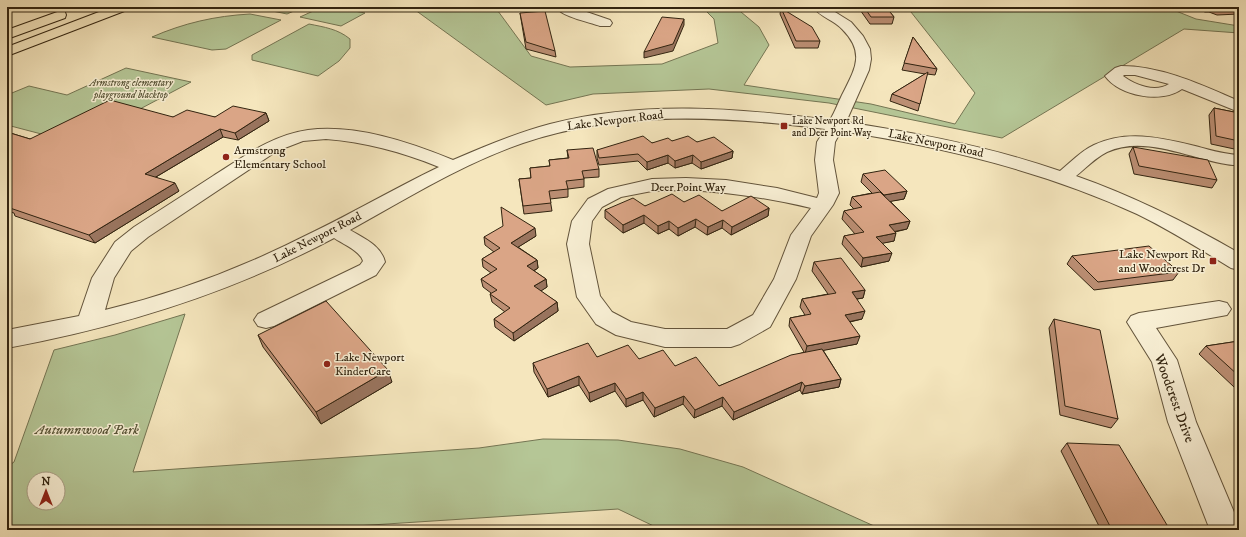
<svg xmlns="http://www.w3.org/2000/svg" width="1246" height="537" font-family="'IM FELL DW Pica',serif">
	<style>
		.green { fill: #b5c696; stroke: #747553; fill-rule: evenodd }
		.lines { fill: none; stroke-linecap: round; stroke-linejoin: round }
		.minor-casing { stroke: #63543b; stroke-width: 2 }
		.highway-casing { stroke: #322410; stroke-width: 2 }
		.minor { fill: #f8efd4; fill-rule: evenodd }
		.highway { fill: #f5e6bd; fill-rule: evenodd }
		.wall { fill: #bb8e73; stroke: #322410 }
		.shaded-wall { fill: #99745e; stroke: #322410 }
		.building { fill: #daa586; stroke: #322410 }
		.poi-dot { fill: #8f2418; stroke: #f8efd4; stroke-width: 1.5 }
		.labels { text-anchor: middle; stroke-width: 3; stroke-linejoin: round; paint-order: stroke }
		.far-park-label { font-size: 10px; font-style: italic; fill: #595538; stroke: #f8efd4 }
		.far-poi-label { font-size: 10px; fill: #322410; stroke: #f8efd4; text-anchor: start }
		.street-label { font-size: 12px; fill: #322410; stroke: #f8efd4 }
		.poi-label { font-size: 12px; fill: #322410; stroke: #f8efd4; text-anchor: start }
		.near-street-label { font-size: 14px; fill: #322410; stroke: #f8efd4 }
		.near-park-label { font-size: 14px; font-style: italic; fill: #595538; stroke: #f8efd4 }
	</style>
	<rect width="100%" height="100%" fill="#f5e6bd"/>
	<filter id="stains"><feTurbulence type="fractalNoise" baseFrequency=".005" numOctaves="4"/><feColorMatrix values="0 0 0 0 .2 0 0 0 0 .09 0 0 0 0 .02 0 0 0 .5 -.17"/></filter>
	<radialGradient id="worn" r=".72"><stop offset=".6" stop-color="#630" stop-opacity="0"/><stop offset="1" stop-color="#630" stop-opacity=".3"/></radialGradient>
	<g class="green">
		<polygon points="253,7 303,7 287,14"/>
		<polygon points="322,7 333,7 365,13 341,26 300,17"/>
		<polygon points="411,7 495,7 531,56 570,67 662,64 718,43 714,19 702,7 735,7 759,27 769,45 744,85 871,104 955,124 975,93 907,7 1166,7 1196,19 1239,26 1239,33 1184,29 1002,138 829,103 709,89 593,94 546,105"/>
		<path d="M 250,14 L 281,20 L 226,49 L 212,50 L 152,37 C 184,23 215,16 250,14 Z"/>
		<path d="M 309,24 C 324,27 338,29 350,39 L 350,48 L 339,61 L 318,76 L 252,60 L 252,55 Z"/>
		<polygon points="126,68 191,82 140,109 49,136 7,125 7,95 29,86 67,95"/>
		<path d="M 185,314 L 133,472 L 479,448 L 543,439 L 618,440 L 680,449 L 743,467 L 883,530 L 662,530 L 618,509 L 294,530 L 7,530 L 7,467 L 14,462 L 54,350 L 115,335 ZM 34,479 L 58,479 L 58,503 L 34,503 Z"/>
	</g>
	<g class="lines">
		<defs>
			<g id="minor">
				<path d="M 556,7 L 572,7 L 610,20 L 612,23 L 610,26 L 600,26 C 589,22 562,17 556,7 Z"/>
				<path d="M 813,7 L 827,7 L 851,22 L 863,36 L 870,49 L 871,59 L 869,70 L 846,122 C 918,133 991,147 1060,171 C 1071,162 1081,151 1094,145 C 1125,130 1159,137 1191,145 C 1207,149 1222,154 1239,155 L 1239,165 L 1233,165 C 1193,161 1147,134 1107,152 C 1095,158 1086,168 1076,176 C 1133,196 1187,223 1239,253 L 1239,270 L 1231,268 C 1200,249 1170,230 1137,214 C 1043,171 943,147 841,131 L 835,142 L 833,160 L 839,193 L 833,205 L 811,236 L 796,279 L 770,327 L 740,344 L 731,347 L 665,347 L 616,335 L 596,324 L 577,297 L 567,244 L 572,221 L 588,199 L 608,189 L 652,179 L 686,178 L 726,180 L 777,188 L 817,198 L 819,193 L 815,160 L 817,142 L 825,129 C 724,116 621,110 523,143 C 462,164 406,199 350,230 C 363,238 381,245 385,262 L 376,275 L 274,326 L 266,328 L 258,326 L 254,320 L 258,314 L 360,265 L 363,261 C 360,251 343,244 334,238 C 231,293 121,327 7,348 L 7,330 L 79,316 L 92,278 L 115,242 L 134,227 C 160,210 187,193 213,176 C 243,157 272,135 308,130 C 356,124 409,142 453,160 C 485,146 516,133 550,124 C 642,100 737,108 830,120 C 835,112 838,103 842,95 C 855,69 866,53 842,29 C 834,20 820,17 813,7 ZM 326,139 C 365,142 402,152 439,167 C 395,188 353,213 309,234 C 244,267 176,293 105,310 L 114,278 L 131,251 L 148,237 L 277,151 L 303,141 ZM 686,190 C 729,192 769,198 811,208 L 791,235 L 774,279 L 753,315 L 727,329 L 665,329 L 631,322 L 612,312 L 600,296 L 589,244 L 592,221 L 602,207 L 621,197 L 652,191 Z"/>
				<path d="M 1121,66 C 1162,66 1202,85 1239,101 L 1239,112 L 1182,89 C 1162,104 1119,96 1105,76 L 1115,68 ZM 1124,75 L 1135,75 L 1169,84 C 1155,93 1135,85 1123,76 Z"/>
				<polygon points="1219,301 1227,303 1231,309 1227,315 1156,328 1177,360 1196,422 1239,524 1239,530 1210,530 1168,422 1152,362 1127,322 1131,316 1139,313"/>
			</g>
			<g id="highway">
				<polygon points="112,7 129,7 127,10 7,56 7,47"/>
				<polygon points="60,11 65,12 66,15 65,18 7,39 7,30"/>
			</g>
		</defs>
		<use href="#minor" class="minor-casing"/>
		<use href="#highway" class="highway-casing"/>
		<use href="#minor" class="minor"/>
		<use href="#highway" class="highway"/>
	</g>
	<g class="wall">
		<polygon points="858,7 886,7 894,17 892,24 870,24"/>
		<polygon points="1192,7 1239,7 1239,14 1217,15 1209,12 1205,12"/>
		<polygon points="781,8 820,41 818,48 795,48 780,14"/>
		<polygon points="520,13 555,51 556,57 526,49"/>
		<polygon points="913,37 937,69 935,75 927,74 918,111 890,101 892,94 925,74 902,70"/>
		<polygon points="1214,108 1239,113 1239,150 1211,144 1209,115"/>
		<polygon points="266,113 269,121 238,140 223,137 156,177 179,191 95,243 15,216 14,213 7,211 7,132 30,139 173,117 215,117"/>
		<polygon points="672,141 697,142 733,151 732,158 701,169 692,163 675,168 668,163 647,170 638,161 599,165 597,158 597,150 652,143"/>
		<polygon points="1133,147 1217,180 1212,188 1134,174 1129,154"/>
		<polygon points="567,150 599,169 599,177 584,178 584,187 568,189 568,197 550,199 552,211 524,214 519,179 531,178 530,168 550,166 549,160 568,158"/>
		<polygon points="863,174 907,191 904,199 890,201 910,221 907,229 895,232 894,241 882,243 889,261 861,267 842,244 844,236 855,234 842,219 844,211 854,209 850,205 852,197 872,193 861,182"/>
		<polygon points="684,202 722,211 769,208 768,216 731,235 722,228 707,235 695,227 678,236 669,229 658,234 644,223 623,233 605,218 605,210"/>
		<polygon points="536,236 518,247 537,260 538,268 534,271 546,279 547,287 540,291 557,302 558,311 514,341 495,327 494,319 505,312 492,302 490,294 491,293 483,287 481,279 491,273 483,267 482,259 494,252 485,245 484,237"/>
		<polygon points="1072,256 1179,272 1173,280 1094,290 1067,264"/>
		<polygon points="814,262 865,290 863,298 857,299 862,319 850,322 857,344 823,350 841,379 839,387 802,394 800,390 733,420 722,406 694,418 683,404 654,417 643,400 626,407 615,391 590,402 579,385 548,397 534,372 533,363 597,357 639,359 675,366 719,386 804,352 789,326 790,318 805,315 800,307 802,299 828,294 812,271"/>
		<polygon points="1054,319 1118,419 1111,428 1060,415 1049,328"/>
		<polygon points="258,335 392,382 321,424 263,347"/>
		<polygon points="1239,341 1239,386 1234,387 1199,354 1206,346"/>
		<polygon points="1067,443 1170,530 1101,530 1061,451"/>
	</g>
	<g class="shaded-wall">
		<polygon points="501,7 522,7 501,10"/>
		<polygon points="684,19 684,25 673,51 644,58 644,52"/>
		<polygon points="266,113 269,121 238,140 235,133"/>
		<polygon points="220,129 223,137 149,181 145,174"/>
		<polygon points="733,151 732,158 701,169 701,162"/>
		<polygon points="668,155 668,163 647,170 647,162"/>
		<polygon points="693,155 692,163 675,168 675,161"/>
		<polygon points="175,183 179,191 95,243 89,235"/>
		<polygon points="907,191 904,199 882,203 884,195"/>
		<polygon points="769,208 768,216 731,235 732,227"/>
		<polygon points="644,215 644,223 623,233 623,225"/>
		<polygon points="696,219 695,227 678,236 678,228"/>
		<polygon points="723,220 722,228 707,235 708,227"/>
		<polygon points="669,221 669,229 658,234 658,226"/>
		<polygon points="910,221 907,229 887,233 889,225"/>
		<polygon points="535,228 536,236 512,251 511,243"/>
		<polygon points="896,233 894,241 874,245 876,237"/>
		<polygon points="892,253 889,261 861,267 863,258"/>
		<polygon points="537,260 538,268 528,274 527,266"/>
		<polygon points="546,279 547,287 535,295 534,286"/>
		<polygon points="865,290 863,298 849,300 852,292"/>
		<polygon points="557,302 558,311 514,341 513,333"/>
		<polygon points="865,311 862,319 843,323 845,315"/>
		<polygon points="860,336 857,344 805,354 807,346"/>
		<polygon points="388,370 392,382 321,424 316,412"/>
		<polygon points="579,376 579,385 548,397 547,389"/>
		<polygon points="841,379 839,387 802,394 805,386"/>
		<polygon points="802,382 800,390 733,420 734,412"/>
		<polygon points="615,383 615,391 590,402 589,393"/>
		<polygon points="643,392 643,400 626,407 626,399"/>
		<polygon points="684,396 683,404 654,417 655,408"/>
		<polygon points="723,397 722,406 694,418 695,410"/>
	</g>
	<g class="building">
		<polygon points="864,7 886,7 894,17 871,17"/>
		<polygon points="1216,7 1239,7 1239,8 1221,9"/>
		<polygon points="781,8 812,27 820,41 796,41"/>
		<polygon points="545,11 555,51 526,42 520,13"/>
		<polygon points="662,17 684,19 673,44 644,52"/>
		<polygon points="913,37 937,69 904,63"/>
		<polygon points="928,72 920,104 892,94"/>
		<polygon points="110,100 173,117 187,110 215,117 233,106 266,113 235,133 220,129 145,174 175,183 89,235 10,208 12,207 7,205 7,132 30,139"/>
		<polygon points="1214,108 1239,113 1239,141 1216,136"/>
		<polygon points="643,136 652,143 668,138 672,141 688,136 697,142 714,137 733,151 701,162 693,155 675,161 668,155 647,162 638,154 599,158 597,150"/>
		<polygon points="1133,147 1208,160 1217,180 1139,166"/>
		<polygon points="593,148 599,169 582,171 584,179 566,181 568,189 549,191 551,203 523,206 519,179 531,178 530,168 550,166 549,160 569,158 567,150"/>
		<polygon points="885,170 907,191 884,195 863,174"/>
		<polygon points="880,192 910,221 889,225 896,233 876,237 892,253 863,258 844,236 864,232 844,211 862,207 852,197"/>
		<polygon points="672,194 684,202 699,195 722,211 751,196 769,208 732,227 723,220 708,227 696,219 678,228 669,221 658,226 644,215 623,225 605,210 633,198 645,206"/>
		<polygon points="501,207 535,228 511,243 537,260 527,266 546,279 534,286 557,302 513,333 494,319 510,308 490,294 497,290 481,279 497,269 482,259 500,248 484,237 503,226"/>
		<polygon points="1149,246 1179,272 1098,282 1072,256"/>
		<polygon points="841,258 865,290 852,292 865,311 845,315 860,336 807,346 790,318 811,314 802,299 836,293 814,262"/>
		<polygon points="326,301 388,370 316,412 258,335"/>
		<polygon points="1054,319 1100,330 1118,419 1065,406"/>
		<polygon points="1239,341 1239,376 1206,346"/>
		<polygon points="588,343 597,357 628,345 639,359 663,350 675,366 696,357 719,386 791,355 822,349 841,379 805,386 802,382 734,412 723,397 695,410 684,396 655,408 643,392 626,399 615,383 589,393 579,376 547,389 533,363"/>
		<polygon points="1067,443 1119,445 1170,530 1112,530"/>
	</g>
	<g class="poi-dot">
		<rect x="780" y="122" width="8" height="8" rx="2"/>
		<circle cx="226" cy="157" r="4"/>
		<rect x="1209" y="257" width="8" height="8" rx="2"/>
		<circle cx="327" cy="364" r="4"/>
	</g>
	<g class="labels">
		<g class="far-park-label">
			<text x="131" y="86">Armstrong elementary<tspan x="131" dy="12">playground blacktop</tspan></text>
		</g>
		<g class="far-poi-label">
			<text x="792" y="124">Lake Newport Rd<tspan x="792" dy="12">and Deer Point Way</tspan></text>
		</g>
		<g class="street-label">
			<text transform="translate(615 120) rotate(-7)" y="4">Lake Newport Road</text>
			<text transform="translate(936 143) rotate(12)" y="4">Lake Newport Road</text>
			<text x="688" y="191">Deer Point Way</text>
			<text transform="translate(317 237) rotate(-27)" y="4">Lake Newport Road</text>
		</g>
		<g class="poi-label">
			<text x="234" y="154">Armstrong<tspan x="234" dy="14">Elementary School</tspan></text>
			<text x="1205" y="258" text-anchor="end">Lake Newport Rd<tspan x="1205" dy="14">and Woodcrest Dr</tspan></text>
			<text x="335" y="361">Lake Newport<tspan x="335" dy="14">KinderCare</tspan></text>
		</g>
		<g class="near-street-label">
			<text transform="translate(1175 398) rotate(70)" y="5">Woodcrest Drive</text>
		</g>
		<g class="near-park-label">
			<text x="87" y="434">Autumnwood Park</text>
		</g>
	</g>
	<rect width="1246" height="537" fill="none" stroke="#f5e6bd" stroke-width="24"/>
	<rect x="8" y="8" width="1230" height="521" fill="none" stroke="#322410" stroke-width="2"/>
	<rect x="12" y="12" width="1222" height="513" fill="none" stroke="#322410"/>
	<g transform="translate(46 491)"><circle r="19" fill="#f8efd4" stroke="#a99e86"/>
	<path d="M0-3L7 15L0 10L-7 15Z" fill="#8f2418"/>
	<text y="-6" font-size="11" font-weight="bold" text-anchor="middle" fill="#322410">N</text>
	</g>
	<rect width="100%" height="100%" filter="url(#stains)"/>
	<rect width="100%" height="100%" fill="url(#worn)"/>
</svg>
